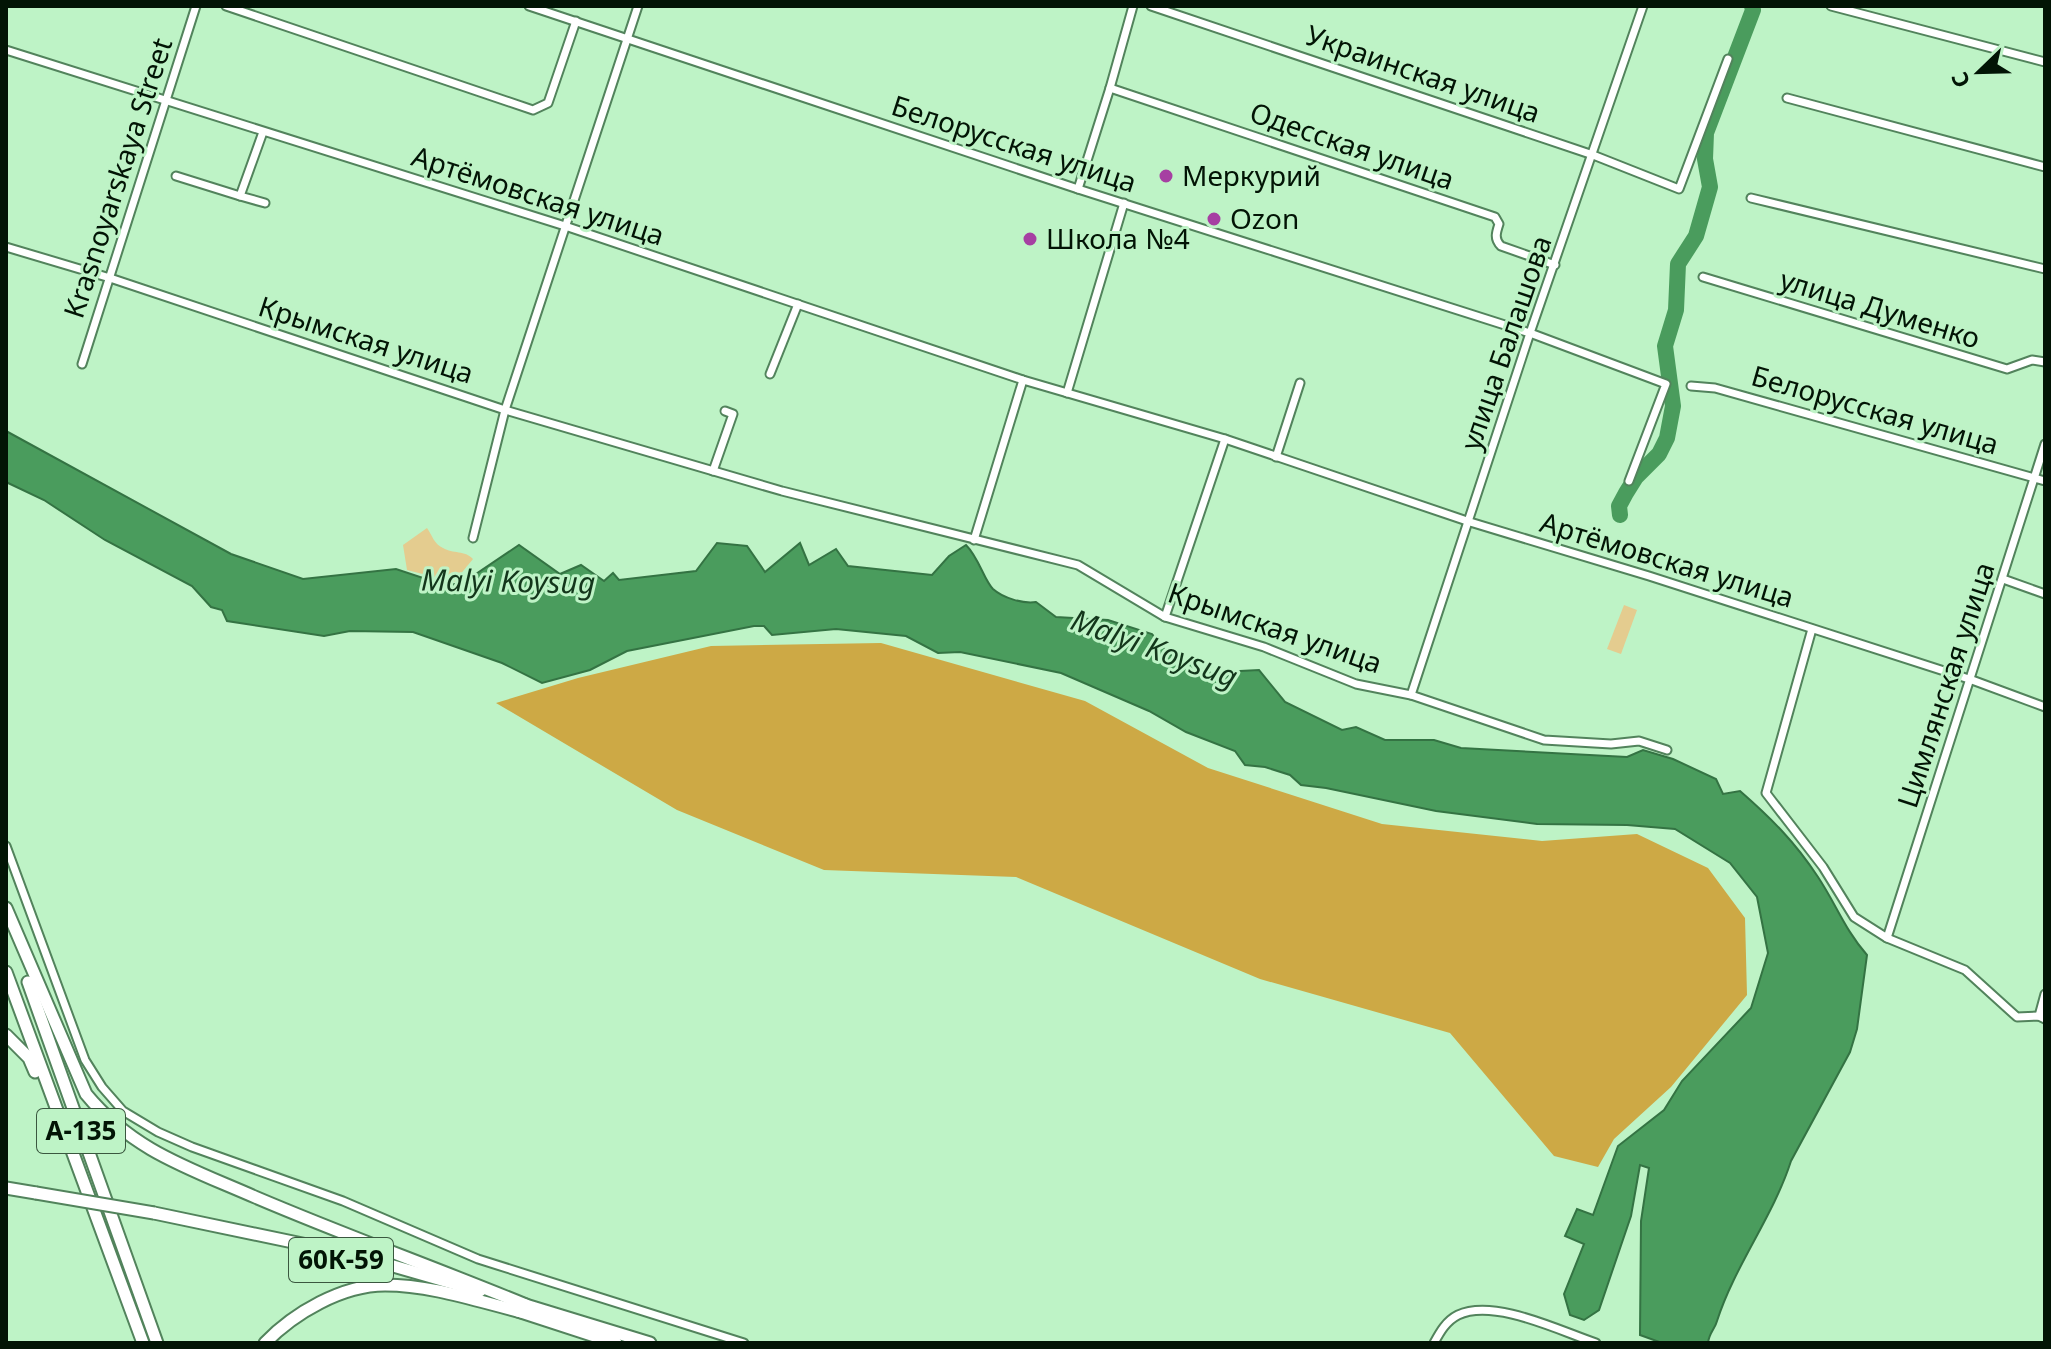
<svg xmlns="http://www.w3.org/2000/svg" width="2051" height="1349" font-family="'Noto Sans',sans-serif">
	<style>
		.green { fill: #e4cc8f }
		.forest { fill: #cda945 }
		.water { fill: #4a9c5d; stroke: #347343; stroke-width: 2 }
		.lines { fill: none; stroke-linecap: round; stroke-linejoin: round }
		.river { stroke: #4a9c5d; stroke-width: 16 }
		.minor-casing { stroke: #52835c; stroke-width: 11 }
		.primary-casing { stroke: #52835c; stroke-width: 15 }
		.trunk-casing { stroke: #52835c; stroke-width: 15 }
		.minor { stroke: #fff; stroke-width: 7 }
		.primary { stroke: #fff; stroke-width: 11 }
		.trunk { stroke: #fff; stroke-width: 11 }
		.primary-bridge-casing { stroke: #52835c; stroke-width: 15; stroke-linecap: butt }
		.primary-bridge { stroke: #fff; stroke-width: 11 }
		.poi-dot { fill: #a63fa2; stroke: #bef3c6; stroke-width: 3 }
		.labels { text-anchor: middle; stroke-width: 6; stroke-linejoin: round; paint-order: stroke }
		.shield { fill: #bef3c6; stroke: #3a573f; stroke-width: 2 }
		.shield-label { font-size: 26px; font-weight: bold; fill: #021405 }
		.street-label { font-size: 28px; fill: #021405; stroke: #bef3c6 }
		.poi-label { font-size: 28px; fill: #021405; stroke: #bef3c6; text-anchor: start }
		.water-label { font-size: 30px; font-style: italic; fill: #13361b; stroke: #bef3c6 }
	</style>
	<rect width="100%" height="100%" fill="#bef3c6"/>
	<g class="green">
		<path d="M 427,528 C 432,535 434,544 443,548 C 453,554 465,550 473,559 L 454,582 L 407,570 L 403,545 Z"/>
		<polygon points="1624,605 1637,610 1621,654 1607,649"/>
	</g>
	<polygon class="forest" points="881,643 1085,701 1208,768 1382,824 1542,841 1637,834 1708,868 1745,918 1747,995 1671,1087 1614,1139 1598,1167 1554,1156 1450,1033 1260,979 1016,877 824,870 677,810 496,703 578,678 711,646"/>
	<path class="water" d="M 6,431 L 231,554 L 303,579 L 396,569 L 441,584 L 461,584 L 519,545 L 560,574 L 581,565 L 604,581 L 613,573 L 619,580 L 696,571 L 717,543 L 747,546 L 765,572 L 800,543 L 809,565 L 836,549 L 848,566 L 932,575 L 949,556 L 966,545 C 979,558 984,580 993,589 C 1003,598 1023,604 1036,602 L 1056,617 L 1108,620 L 1152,634 L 1169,654 L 1213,674 L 1230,676 L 1240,671 L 1259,670 L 1285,702 L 1342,730 L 1356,727 L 1385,740 L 1434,740 L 1461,748 L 1627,757 L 1643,750 L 1673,759 L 1716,779 L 1723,794 L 1740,791 C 1771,818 1795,842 1818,877 C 1836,904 1845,930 1867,955 L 1857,1029 L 1850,1052 L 1791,1161 C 1773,1217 1735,1265 1717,1321 C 1715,1329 1709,1333 1708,1343 L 1662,1343 L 1640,1335 L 1641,1221 L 1649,1168 L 1640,1165 L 1631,1216 L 1599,1310 L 1584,1320 L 1570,1315 L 1564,1294 L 1584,1244 L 1565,1236 L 1577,1209 L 1593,1215 L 1618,1146 L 1664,1110 L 1682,1081 L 1751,1008 L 1768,953 L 1757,897 L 1730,863 L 1675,829 L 1627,825 L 1537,824 L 1436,811 L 1326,788 L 1301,785 L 1290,775 L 1265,767 L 1245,765 L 1235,751 L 1186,732 L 1149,711 L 1061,673 L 960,652 L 938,653 L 906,636 L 836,629 L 772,635 L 764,626 L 754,626 L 627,651 L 590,670 L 542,683 L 502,663 L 413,632 L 350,631 L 324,636 L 227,621 L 222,610 L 211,607 L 192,586 L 105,540 L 44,500 L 6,482 Z"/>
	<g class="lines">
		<polyline class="river" points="1620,515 1619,506 1626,493 1636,477 1659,454 1667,438 1673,406 1665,346 1676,310 1678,264 1696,236 1710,187 1705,159 1706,133 1753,10 1752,6"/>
		<defs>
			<g id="minor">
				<polyline points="226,6 533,110 548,103 576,21"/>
				<polyline points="529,6 1078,189 1530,333 1666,384 1629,481"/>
				<polyline points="1151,6 1593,155 1679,189 1728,59"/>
				<polyline points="1831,6 2045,62"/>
				<polyline points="6,50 565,226 1023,380 1225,439 1470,522 1649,576 1972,680 2045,707"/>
				<path d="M 1110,88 L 1495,217 L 1499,224 C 1496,233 1494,239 1501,246 L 1555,265"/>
				<polyline points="1787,98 2045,167"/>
				<polyline points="263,132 240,196 265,203"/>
				<polyline points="176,176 240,196"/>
				<polyline points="1078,189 1110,88 1133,6"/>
				<polyline points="1751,198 2045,269"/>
				<polyline points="6,247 110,278 505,410 782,491 1078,565 1165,617 1264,647 1356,684 1411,695 1544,740 1611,744 1639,741 1667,750"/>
				<polyline points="1703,277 2007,369 2032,360 2045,362"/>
				<polyline points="82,364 196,6"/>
				<polyline points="770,374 798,304"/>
				<polyline points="1691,386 1715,388 2045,481"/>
				<polyline points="1067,393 1124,203"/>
				<polyline points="1276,457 1300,383"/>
				<polyline points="713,471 733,414 725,411"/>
				<polyline points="473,538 505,410 638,6"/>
				<polyline points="974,540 1023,380"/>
				<polyline points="2003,579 2045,594"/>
				<polyline points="1165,617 1225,439"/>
				<polyline points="1812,629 1766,793 1823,867 1854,917 1887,938 1965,970 2017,1017 2039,1016 2045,1019"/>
				<polyline points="1411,695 1530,333 1643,6"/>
				<polyline points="6,846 85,1060 102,1087 123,1111 158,1132 192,1147 343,1201 478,1259 744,1343"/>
				<polyline points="1887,938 2045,444"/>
				<polyline points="2039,1016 2045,994"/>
				<path d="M 1434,1343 C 1440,1332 1446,1321 1458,1315 C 1494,1298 1560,1331 1596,1343"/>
			</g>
			<g id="primary">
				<polyline points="154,1213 355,1255 480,1291"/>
				<polyline points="519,1303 650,1343"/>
				<polyline points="518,1311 616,1343"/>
			</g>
			<g id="trunk">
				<path d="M 6,908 L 86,1094 C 133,1151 189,1168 255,1197 C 344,1235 436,1268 526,1305"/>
				<polyline points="6,972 143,1343"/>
				<polyline points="28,982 157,1343"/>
				<polyline points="6,1035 29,1058 35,1072"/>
				<polyline points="6,1188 36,1193"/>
				<path d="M 265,1343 C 294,1313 342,1285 385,1285 C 432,1285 480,1302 526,1313"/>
			</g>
		</defs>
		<use href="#minor" class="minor-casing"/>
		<use href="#primary" class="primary-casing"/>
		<use href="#trunk" class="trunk-casing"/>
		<use href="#minor" class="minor"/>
		<use href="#primary" class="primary"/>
		<use href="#trunk" class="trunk"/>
		<defs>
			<polyline id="primary-bridge" points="36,1193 154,1213"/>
		</defs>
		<use href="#primary-bridge" class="primary-bridge-casing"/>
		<use href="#primary-bridge" class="primary-bridge"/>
	</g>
	<g class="poi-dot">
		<circle cx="1166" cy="176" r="8"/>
		<circle cx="1214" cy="219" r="8"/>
		<circle cx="1030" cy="239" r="8"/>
	</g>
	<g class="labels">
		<g class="shield">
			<rect x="37" y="1109" width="88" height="44" rx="6"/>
			<rect x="289" y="1238" width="104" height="44" rx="6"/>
		</g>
		<g class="shield-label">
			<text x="81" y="1140">А-135</text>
			<text x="341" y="1269">60К-59</text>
		</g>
		<g class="street-label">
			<text transform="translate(1423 74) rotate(19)" y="10">Украинская улица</text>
			<text transform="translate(1014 144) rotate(18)" y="10">Белорусская улица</text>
			<text transform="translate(1352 146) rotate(19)" y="10">Одесская улица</text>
			<text transform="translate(118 178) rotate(-72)" y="10">Krasnoyarskaya Street</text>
			<text transform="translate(538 196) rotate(18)" y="10">Артёмовская улица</text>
			<text transform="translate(1880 309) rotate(17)" y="10">улица Думенко</text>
			<text transform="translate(366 340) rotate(18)" y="10">Крымская улица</text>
			<text transform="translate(1506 343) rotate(-71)" y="10">улица Балашова</text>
			<text transform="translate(1875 410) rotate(16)" y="10">Белорусская улица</text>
			<text transform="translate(1667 560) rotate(17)" y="10">Артёмовская улица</text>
			<text transform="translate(1275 628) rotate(19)" y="10">Крымская улица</text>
			<text transform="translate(1946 685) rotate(-72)" y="10">Цимлянская улица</text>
		</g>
		<g class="poi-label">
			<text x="1182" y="186">Меркурий</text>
			<text x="1230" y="229">Ozon</text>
			<text x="1046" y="249">Школа №4</text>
		</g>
		<g class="water-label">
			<text transform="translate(508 582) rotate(1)" y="10">Malyi Koysug</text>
			<text transform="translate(1154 649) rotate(20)" y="10">Malyi Koysug</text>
		</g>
	</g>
	<rect width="2051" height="1349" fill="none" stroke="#021405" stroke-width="16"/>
	<g transform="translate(1979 72) rotate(247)" stroke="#bef3c6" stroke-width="6" paint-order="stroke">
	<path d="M0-6L14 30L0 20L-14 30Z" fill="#021405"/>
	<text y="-12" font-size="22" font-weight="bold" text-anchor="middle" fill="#021405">С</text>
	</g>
</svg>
